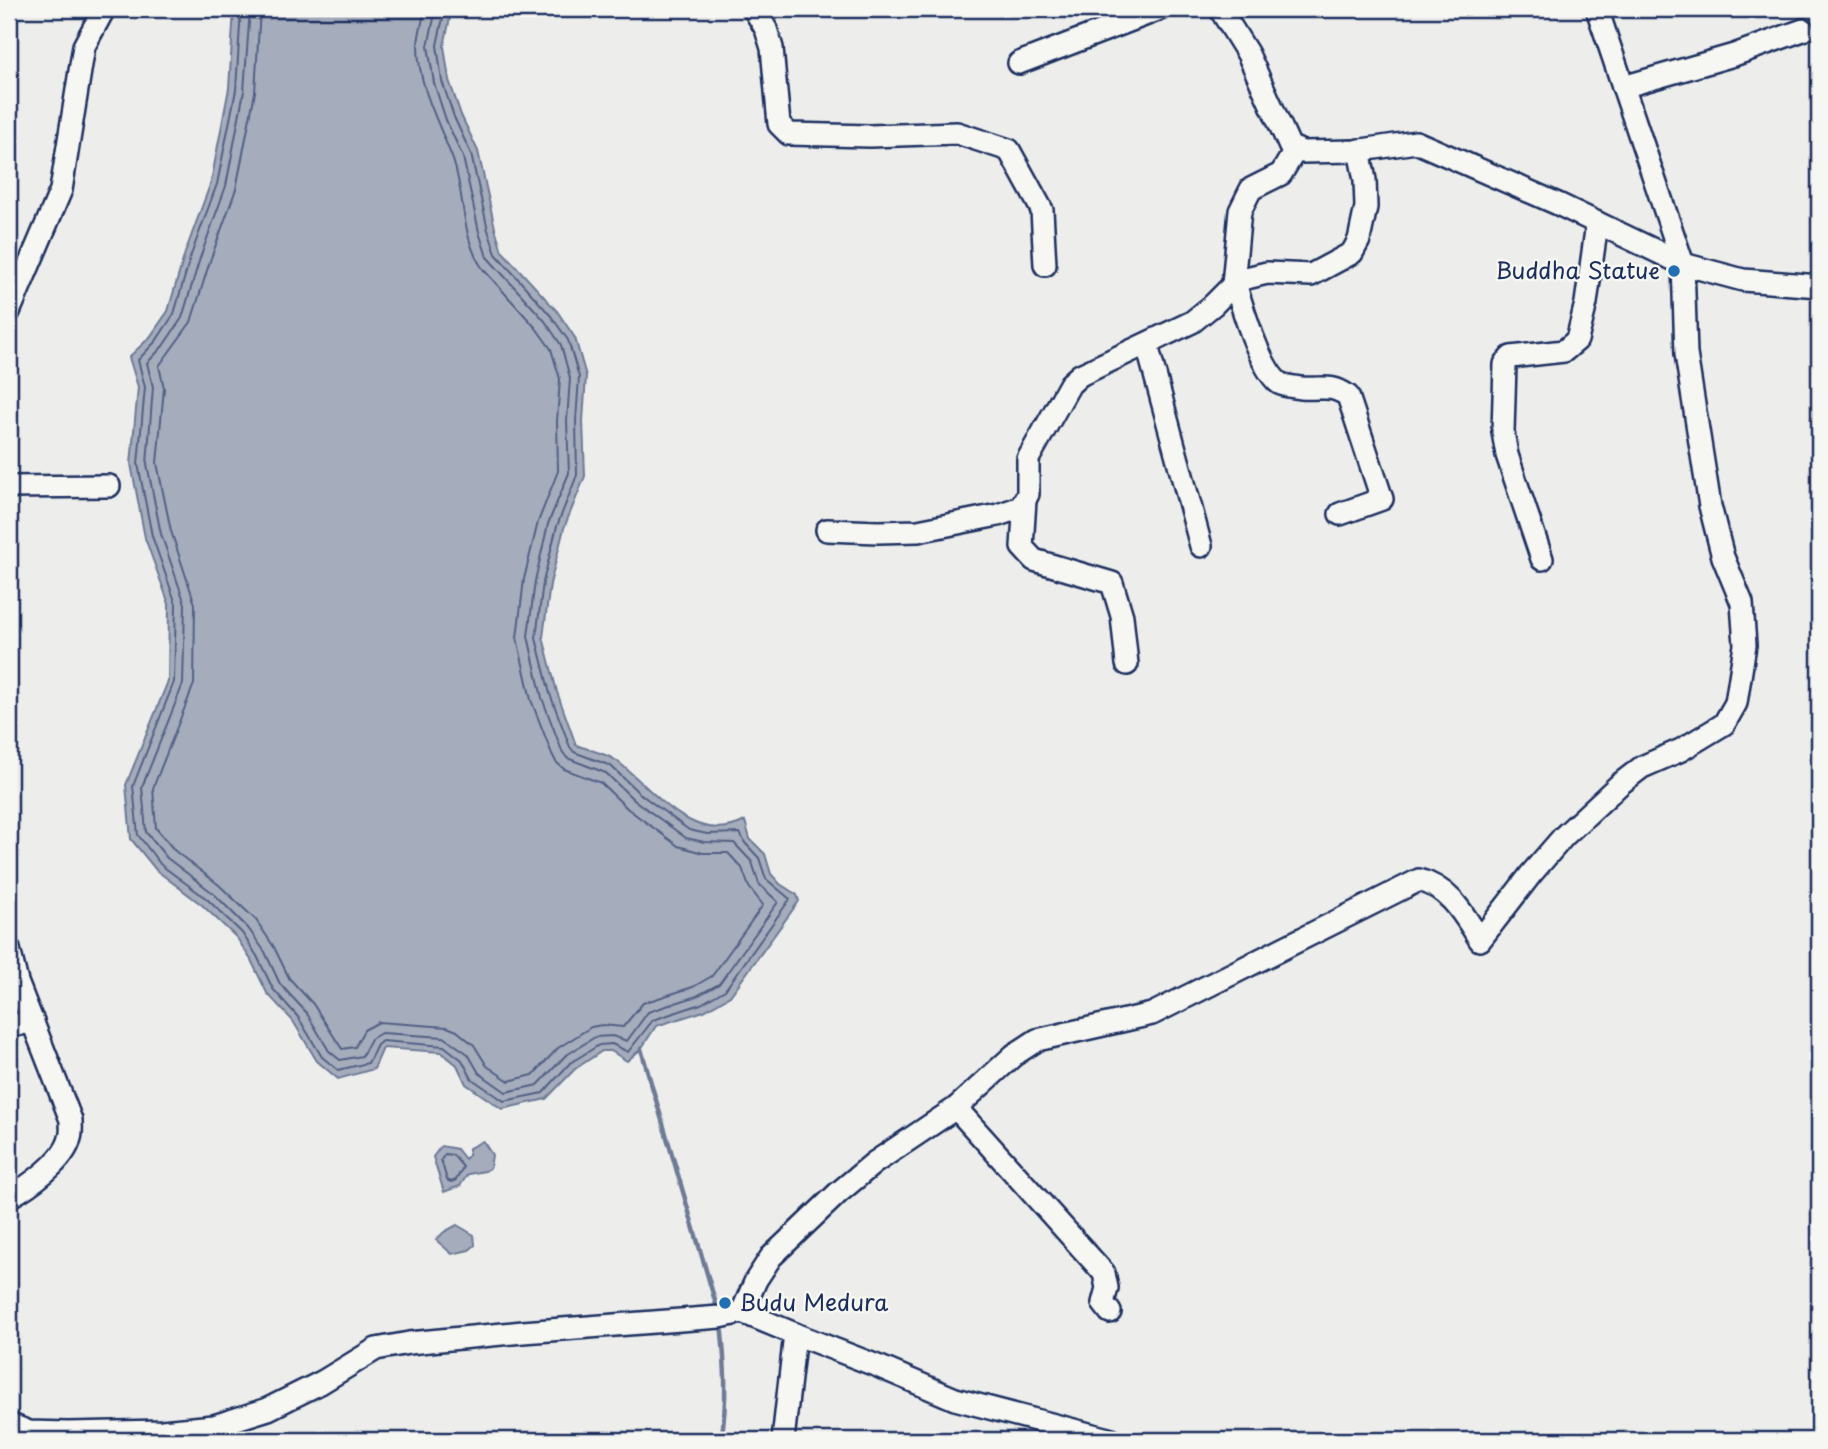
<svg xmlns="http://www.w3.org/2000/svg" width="1828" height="1449" font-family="'Playpen Sans',sans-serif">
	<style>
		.water { fill: #a5acbc; stroke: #6e7a96; stroke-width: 2 }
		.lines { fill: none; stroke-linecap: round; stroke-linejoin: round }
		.shore { stroke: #526184; stroke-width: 2 }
		.stream { stroke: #6e7a96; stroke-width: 4.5 }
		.minor-casing { stroke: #1b2f5e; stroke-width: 26 }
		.minor { stroke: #f6f6f2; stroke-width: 21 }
		.poi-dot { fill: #1f6fb2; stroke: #f6f6f2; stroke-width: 2.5 }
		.labels { text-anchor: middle; stroke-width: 5; stroke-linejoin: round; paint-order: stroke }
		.poi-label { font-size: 23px; fill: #1b2f5e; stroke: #f6f6f2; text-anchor: end }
	</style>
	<rect width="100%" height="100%" fill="#edeeec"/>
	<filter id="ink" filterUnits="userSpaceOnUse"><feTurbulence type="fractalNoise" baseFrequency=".0143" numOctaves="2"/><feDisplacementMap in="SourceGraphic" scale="14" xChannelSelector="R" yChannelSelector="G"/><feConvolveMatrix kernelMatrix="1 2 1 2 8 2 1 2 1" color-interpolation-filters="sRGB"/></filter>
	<g filter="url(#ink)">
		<g class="water">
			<path d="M 234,9 L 452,9 L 444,46 L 449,80 L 461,115 L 478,151 L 495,228 L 502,251 L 557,311 L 575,338 L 586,376 L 583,421 L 585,476 L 564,528 L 550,584 L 543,637 L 557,692 L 576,745 C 589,750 606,753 617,761 C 653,789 693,848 745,821 L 750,839 L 765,854 L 771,874 L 780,884 L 797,895 L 799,901 L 730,996 L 704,1011 L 656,1026 L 641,1049 L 627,1061 L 611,1051 L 602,1051 L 575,1069 L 546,1099 L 502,1109 L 466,1084 L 457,1065 L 441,1052 L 383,1048 L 374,1069 L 338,1079 L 317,1061 L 293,1021 L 267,993 L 251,960 L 237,938 L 202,905 L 156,870 L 131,839 L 126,785 L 168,681 L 169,604 L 145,538 L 131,464 L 138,387 L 129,357 L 150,337 L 168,311 L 185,253 L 211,182 L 229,88 Z"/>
			<polygon points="483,1141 492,1155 490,1168 485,1171 468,1174 460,1186 444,1192 433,1157 441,1146 457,1149 465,1159 469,1155 469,1148"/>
			<polygon points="457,1225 474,1235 475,1245 469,1250 452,1254 436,1240 444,1232"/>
		</g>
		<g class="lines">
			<g class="shore">
				<polyline points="241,9 236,90 217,184 191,255 174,314 156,341 138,360 145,387 138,464 152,536 176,604 174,682 133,786 138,835 161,865 207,899 242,933 257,956 273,989 298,1017 322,1057 338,1070 368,1063 377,1045 382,1041 444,1046 462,1060 472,1079 504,1101 543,1093 570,1063 599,1045 612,1044 628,1052 653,1020 701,1004 725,990 790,899 766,879 759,858 745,843 740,833 707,834 689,830 639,793 611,766 574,752 570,747 550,694 536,638 543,582 557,526 577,475 576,421 579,377 568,340 551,316 496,254 488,230 471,154 454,117 442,81 437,45 445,9"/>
				<polyline points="250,9 244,91 226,186 200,258 182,318 163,346 147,363 153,387 147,464 161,534 185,604 183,684 142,787 146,832 167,858 213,893 248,928 265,952 280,984 306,1012 329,1051 340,1060 362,1056 371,1039 381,1033 444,1037 468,1054 479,1073 506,1092 538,1085 565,1056 595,1037 612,1036 627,1041 648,1012 697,996 719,984 778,902 759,884 752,862 734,843 704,842 686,838 634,800 606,773 567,758 562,751 542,698 528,636 535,581 548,524 569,473 567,421 570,378 561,345 545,321 487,257 479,232 463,157 446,120 434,83 428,46 436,9"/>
				<path d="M 260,9 L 255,92 L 236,189 L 210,261 L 191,322 L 159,366 L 164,388 L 157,463 L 171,531 L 195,604 L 194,684 L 153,788 L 156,828 L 175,851 L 219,885 L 256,920 L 274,947 L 289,978 L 313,1004 L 342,1049 L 355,1047 L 364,1030 L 379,1022 L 447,1027 L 457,1031 L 474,1045 L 487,1066 L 509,1081 L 533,1075 L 558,1048 L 591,1027 L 602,1025 L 623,1027 L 643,1003 L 693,987 L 712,976 L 763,905 L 749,887 L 742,868 L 728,853 L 703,853 L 678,846 L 628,809 L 601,783 L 564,769 L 556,762 L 552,754 L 531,700 L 517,638 L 524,579 L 538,522 L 558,471 L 557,421 L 560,379 L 551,349 L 536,328 L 483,269 C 461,239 465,194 453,160 C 439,122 418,87 418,46 C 418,34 423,21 425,9"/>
				<polygon points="445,1154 453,1155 463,1167 456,1180 451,1182 447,1180 441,1160"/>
			</g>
			<g class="stream">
				<polyline points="641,1049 718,1311"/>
				<path d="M 721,1323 C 725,1362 728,1401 721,1440"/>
			</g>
			<defs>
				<g id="minor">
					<polyline points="754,9 766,29 772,48 779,124 789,134 870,136 957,133 1009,150 1042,210 1045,265"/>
					<polyline points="1220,9 1248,54 1290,147 1302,152 1355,151 1416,142 1558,204 1683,264 1743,280 1819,286"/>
					<polyline points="1019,63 1160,9"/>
					<polyline points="1623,87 1734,55 1803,30"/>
					<path d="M 1235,283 C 1242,307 1260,368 1279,383 C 1284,386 1295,387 1301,388 C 1321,390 1330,383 1348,396 L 1382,499 L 1340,514"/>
					<polyline points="1233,284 1240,211 1251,189 1281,174 1296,149"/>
					<polyline points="9,312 61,190 84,46 104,9"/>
					<polyline points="1147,345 1201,546"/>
					<polyline points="9,487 109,486"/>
					<polyline points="1025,500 1022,547 1034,560 1112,583 1122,616 1127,664"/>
					<polyline points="827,530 878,532 918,531 998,515 1021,507 1028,494 1028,459 1070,384 1080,375 1192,322 1213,305 1238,280 1267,273 1311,275 1352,253 1359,240 1366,207 1365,180 1359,150"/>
					<polyline points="1542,559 1507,455 1503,432 1505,364 1511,357 1564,351 1577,340 1586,303 1597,223"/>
					<path d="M 9,949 L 17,982 L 71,1120 C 71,1126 72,1133 70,1138 C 65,1161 29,1186 9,1197"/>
					<polyline points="9,1027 33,1021"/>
					<polyline points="956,1108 1104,1273 1107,1288 1103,1303 1110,1312"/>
					<path d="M 742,1312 L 756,1280 L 771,1257 L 838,1193 L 874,1163 L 956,1108 L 1014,1055 L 1037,1040 L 1152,1014 L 1419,880 C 1450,888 1464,915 1480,940 L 1531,874 L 1564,836 L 1620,784 L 1642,767 L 1681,750 L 1724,724 L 1736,703 L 1745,645 L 1742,603 L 1723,557 L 1710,506 L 1686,354 L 1683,264 L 1597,9"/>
					<polyline points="795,1334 880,1367 955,1399 1112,1440"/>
					<polyline points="9,1424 29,1432 68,1433 162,1431 214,1426 268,1409 322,1382 376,1349 409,1343 523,1332 720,1317 742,1312 795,1334 783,1440"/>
				</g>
			</defs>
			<use href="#minor" class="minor-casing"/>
			<use href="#minor" class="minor"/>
		</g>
	</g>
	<g class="poi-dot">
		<circle cx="1674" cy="271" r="7"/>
		<circle cx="725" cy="1303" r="7"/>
	</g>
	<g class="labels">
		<g class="poi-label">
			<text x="1660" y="279">Buddha Statue</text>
			<text x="739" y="1311" text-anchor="start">Budu Medura</text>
		</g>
	</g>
	<rect width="1828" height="1449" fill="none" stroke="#f6f6f2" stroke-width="35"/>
	<rect x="18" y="18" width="1793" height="1414" fill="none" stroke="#1b2f5e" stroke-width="2.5" filter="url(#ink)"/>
</svg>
